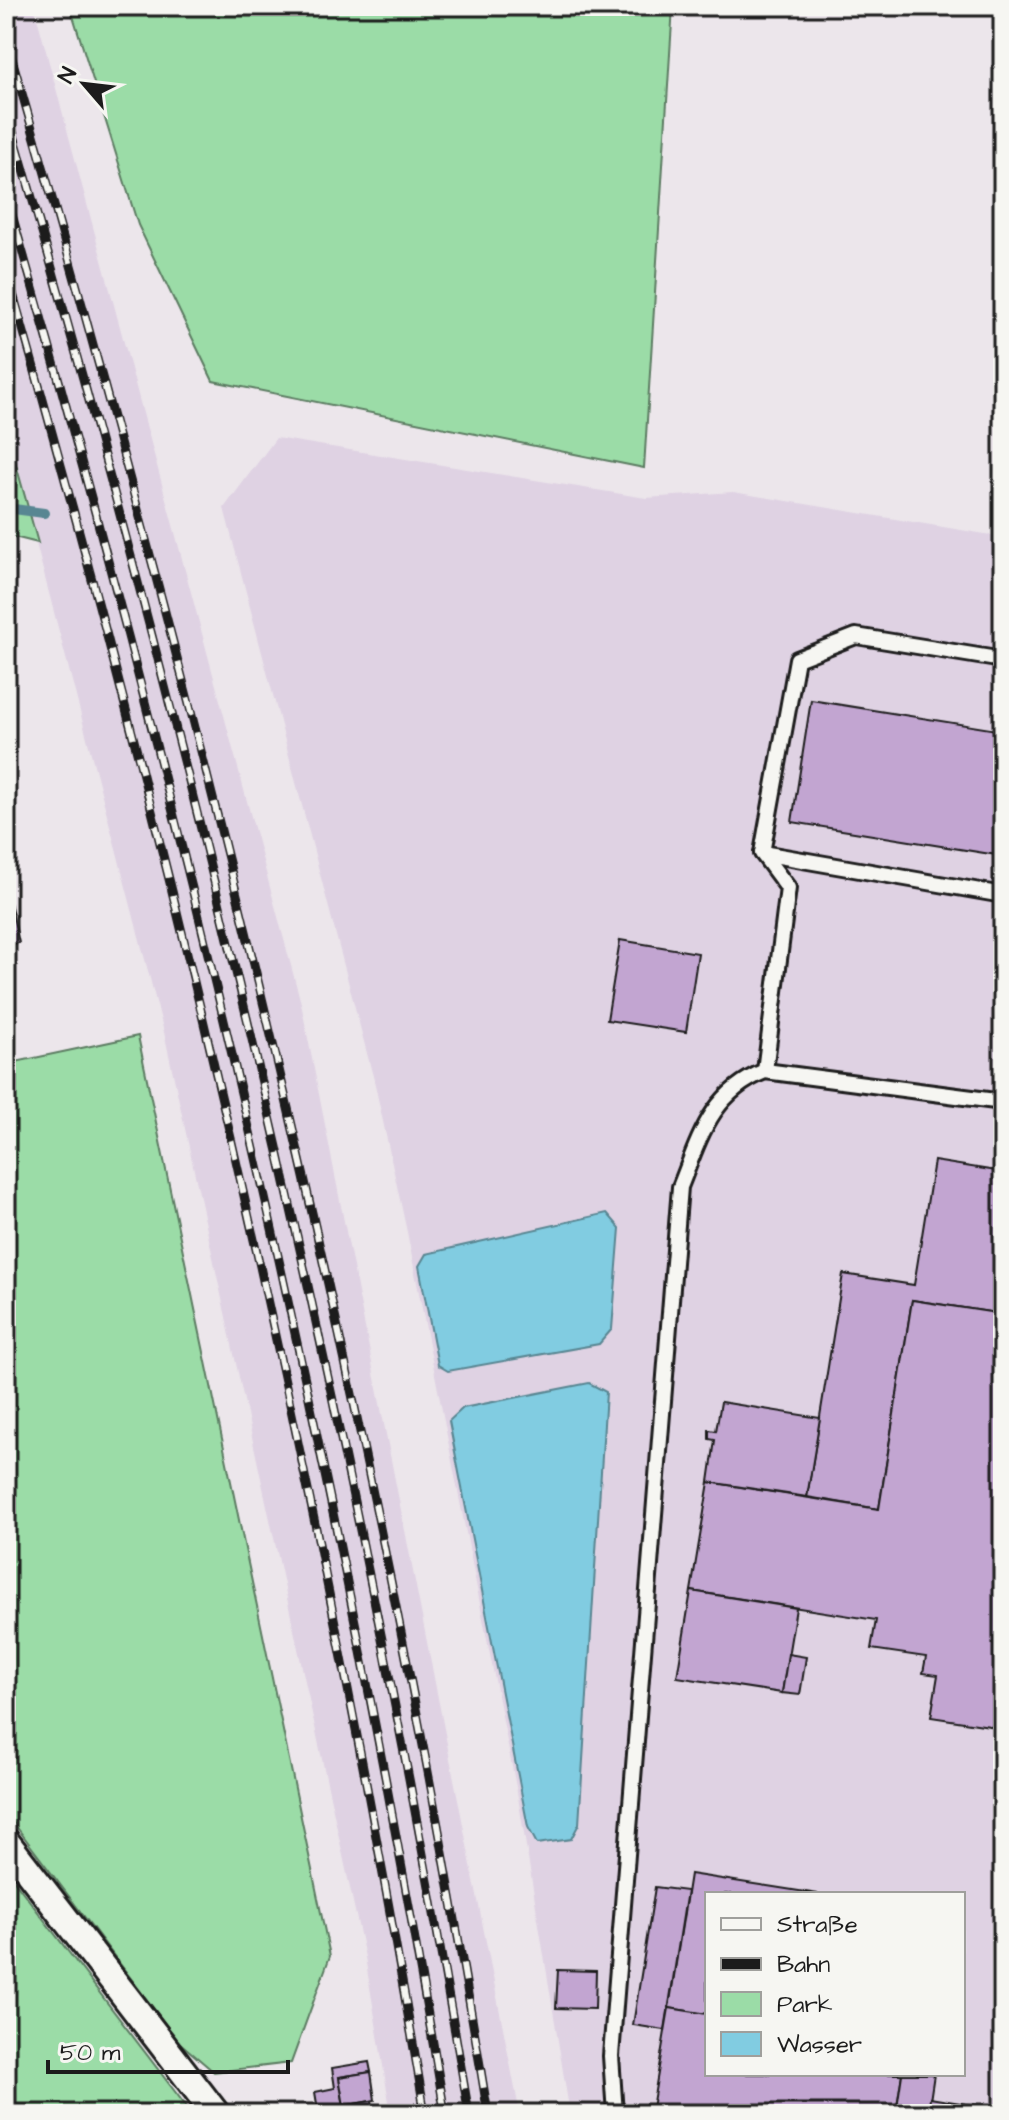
<svg xmlns="http://www.w3.org/2000/svg" width="1009" height="2120" font-family="'Architects Daughter',sans-serif">
	<style>
		.built { fill: #dfd2e3; fill-rule: evenodd }
		.green { fill: #9bdca7; stroke: #5c7c62; stroke-width: 2 }
		.water { fill: #81cce1; stroke: #598692; stroke-width: 2 }
		.lines { fill: none; stroke-linecap: round; stroke-linejoin: round }
		.stream { stroke: #598692; stroke-width: 10 }
		.building { fill: #c2a5d1; stroke: #1c1c1c; stroke-width: 2 }
		.service-casing { stroke: #1c1c1c; stroke-width: 20 }
		.minor-casing { stroke: #1c1c1c; stroke-width: 32 }
		.service { stroke: #f6f6f2; stroke-width: 14 }
		.minor { stroke: #f6f6f2; stroke-width: 26 }
		.rail-casing { stroke: #1c1c1c; stroke-width: 9 }
		.rail { stroke: #f6f6f2; stroke-width: 6; stroke-dasharray: 18; stroke-linecap: butt }
	</style>
	<rect width="100%" height="100%" fill="#ece6eb"/>
	<filter id="ink" filterUnits="userSpaceOnUse"><feTurbulence type="fractalNoise" baseFrequency=".0125" numOctaves="2"/><feDisplacementMap in="SourceGraphic" scale="16" xChannelSelector="R" yChannelSelector="G"/><feConvolveMatrix kernelMatrix="1 2 1 2 8 2 1 2 1" color-interpolation-filters="sRGB"/></filter>
	<g filter="url(#ink)">
		<g class="built">
			<polygon points="6,6 34,6 39,25 301,1003 520,2114 391,2114 365,1957 164,1032 6,429"/>
			<path d="M 276,438 L 646,498 L 733,492 L 1003,537 L 1003,2114 L 570,2114 L 518,1797 L 407,1232 L 374,1080 L 224,508 ZM 707,1894 L 963,1894 L 963,2074 L 707,2074 Z"/>
		</g>
		<g class="green">
			<polygon points="70,6 673,6 644,468 213,381 138,225"/>
			<polygon points="6,429 38,543 6,535"/>
			<polygon points="138,1036 330,1956 291,2063 214,2072 179,2042 6,1813 6,1064"/>
			<polygon points="6,1870 192,2114 6,2114"/>
		</g>
		<g class="water">
			<polygon points="607,1213 620,1228 612,1329 599,1344 448,1371 438,1365 419,1266 426,1254"/>
			<polygon points="589,1383 606,1392 579,1824 571,1839 537,1844 528,1827 449,1421 463,1408"/>
		</g>
		<g class="lines">
			<polyline class="stream" points="6,508 44,513"/>
		</g>
		<g class="building">
			<polygon points="811,700 1003,731 1003,856 792,822"/>
			<polygon points="6,884 19,943 6,945"/>
			<polygon points="620,940 698,953 686,1032 607,1020"/>
			<polygon points="934,1161 1003,1172 1003,1314 912,1300 879,1509 807,1497 843,1274 914,1285"/>
			<polygon points="912,1300 1003,1314 1003,1728 931,1717 938,1675 923,1673 926,1657 871,1649 876,1620 691,1591 709,1482 879,1509"/>
			<polygon points="721,1402 820,1418 807,1497 709,1482 715,1440 709,1439 709,1430 716,1431"/>
			<polygon points="691,1591 796,1608 782,1693 677,1677"/>
			<polygon points="788,1654 806,1657 800,1695 782,1693"/>
			<polygon points="690,1874 818,1894 707,1894 707,2014 669,2008"/>
			<polygon points="655,1887 687,1891 665,2030 633,2025"/>
			<polygon points="558,1970 596,1971 595,2009 556,2008"/>
			<polygon points="669,2008 707,2014 707,2074 902,2074 896,2114 651,2114"/>
			<polygon points="369,2062 371,2072 339,2077 344,2106 335,2107 336,2114 298,2114 318,2110 315,2092 335,2088 332,2068"/>
			<polygon points="371,2072 375,2100 344,2106 339,2077"/>
			<polygon points="902,2074 934,2074 928,2114 896,2114"/>
			<polygon points="930,2098 1003,2110 1003,2114 928,2114"/>
			<polygon points="372,2101 374,2114 336,2114 335,2107"/>
		</g>
		<g class="lines">
			<defs>
				<g id="service">
					<polyline points="762,853 1003,895"/>
					<polyline points="765,1071 788,888 762,853 797,659 856,636 1003,660"/>
					<path d="M 615,2114 L 611,2056 L 680,1187 C 700,1137 711,1093 765,1071 L 1003,1102"/>
				</g>
				<polyline id="minor" points="6,1842 216,2114"/>
			</defs>
			<use href="#service" class="service-casing"/>
			<use href="#minor" class="minor-casing"/>
			<use href="#service" class="service"/>
			<use href="#minor" class="minor"/>
			<defs>
				<g id="rail">
					<path d="M 6,38 C 205,721 374,1412 488,2114"/>
					<path d="M 6,108 C 199,767 355,1437 469,2114"/>
					<path d="M 6,194 C 189,825 337,1466 445,2114"/>
					<path d="M 6,269 C 180,875 321,1492 425,2114"/>
				</g>
			</defs>
			<use href="#rail" class="rail-casing"/>
			<use href="#rail" class="rail"/>
		</g>
	</g>
	<rect width="1009" height="2120" fill="none" stroke="#f6f6f2" stroke-width="32"/>
	<rect x="16" y="16" width="977" height="2088" fill="none" stroke="#1c1c1c" stroke-width="3" filter="url(#ink)"/>
	<rect x="705" y="1892" width="260" height="184" fill="#f6f6f2" stroke="#9f9f9c" stroke-width="2"/>
	<rect x="721" y="1918" width="40" height="12" fill="#f6f6f2" stroke="#9f9f9c" stroke-width="2"/>
	<text x="777" y="1932" font-size="24" fill="#1c1c1c">Straße</text>
	<rect x="721" y="1958" width="40" height="12" fill="#1c1c1c" stroke="#9f9f9c" stroke-width="2"/>
	<text x="777" y="1972" font-size="24" fill="#1c1c1c">Bahn</text>
	<rect x="721" y="1992" width="40" height="24" fill="#9bdca7" stroke="#9f9f9c" stroke-width="2"/>
	<text x="777" y="2012" font-size="24" fill="#1c1c1c">Park</text>
	<rect x="721" y="2032" width="40" height="24" fill="#81cce1" stroke="#9f9f9c" stroke-width="2"/>
	<text x="777" y="2052" font-size="24" fill="#1c1c1c">Wasser</text>
	<g transform="translate(84 84) rotate(298)" stroke="#f6f6f2" stroke-width="6" paint-order="stroke">
	<path d="M0-6L14 30L0 20L-14 30Z" fill="#1c1c1c"/>
	<text y="-12" font-size="22" font-weight="bold" text-anchor="middle" fill="#1c1c1c">N</text>
	</g>
	<path d="M48 2060v12h240v-12" fill="none" stroke="#1c1c1c" stroke-width="4"/>
	<text x="60" y="2060" font-size="24" fill="#1c1c1c" stroke="#f6f6f2" stroke-width="6" paint-order="stroke">50 m</text>
</svg>
